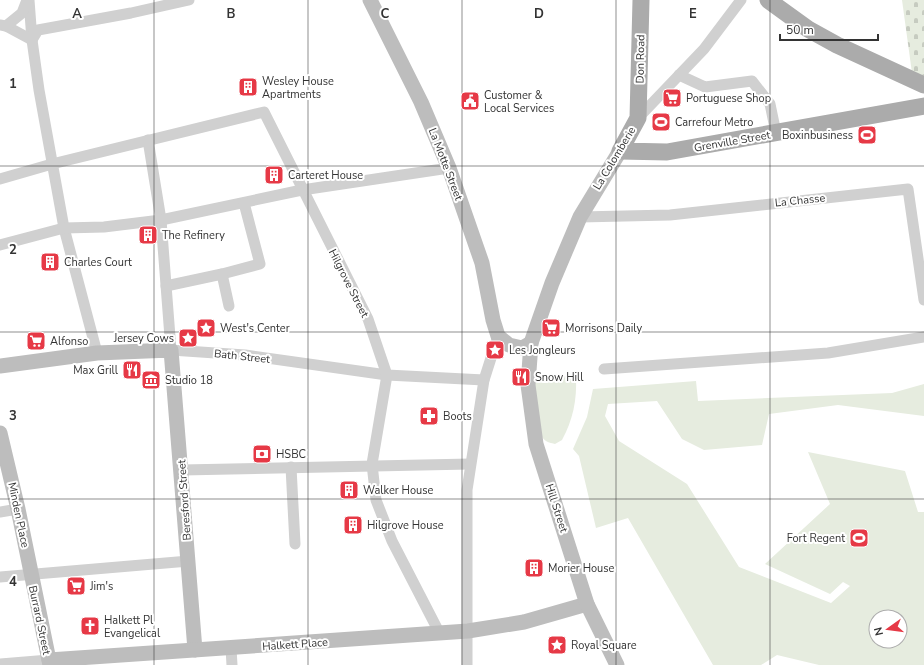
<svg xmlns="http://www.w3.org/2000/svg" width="924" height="665" font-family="'Nunito Sans',sans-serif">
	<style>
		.green { fill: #e6ecdf; fill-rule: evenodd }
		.cemetery { fill: url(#cemetery-stones) }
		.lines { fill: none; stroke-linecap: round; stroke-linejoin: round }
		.street { stroke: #d0d0d0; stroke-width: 11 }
		.secondary { stroke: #bdbdbd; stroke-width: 15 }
		.primary { stroke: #ababab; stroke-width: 17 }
		.grid { fill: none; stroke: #333; stroke-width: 1; stroke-opacity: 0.55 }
		.labels { text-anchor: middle; stroke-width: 4; stroke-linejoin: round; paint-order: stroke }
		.street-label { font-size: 11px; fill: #333; stroke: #fff }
		.poi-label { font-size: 11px; fill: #333; stroke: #fff; text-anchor: start }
		.grid-label { font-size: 13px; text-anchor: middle; font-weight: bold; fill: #333; stroke: #fff; stroke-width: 4; stroke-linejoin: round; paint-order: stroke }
	</style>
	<defs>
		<pattern id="cemetery-stones" width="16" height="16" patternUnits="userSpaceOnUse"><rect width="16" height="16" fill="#e6ecdf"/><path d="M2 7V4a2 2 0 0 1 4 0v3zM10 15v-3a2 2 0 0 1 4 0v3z" fill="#c6cbc0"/></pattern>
	</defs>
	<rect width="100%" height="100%" fill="#fff"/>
	<g class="green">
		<path d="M 535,373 L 576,377 C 577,400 573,420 562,440 L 555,444 C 553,443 549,443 546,441 C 533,433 534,387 535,373 Z"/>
		<path d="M 696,381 L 698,401 L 892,393 L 924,384 L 924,416 L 838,405 L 769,414 L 762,445 L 704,450 L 682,439 L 657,401 L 608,404 L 605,416 L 619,441 L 687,484 L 739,567 L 831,603 L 850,586 L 843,582 L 830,594 L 765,564 L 830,504 L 808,452 L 905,471 L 918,512 L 924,512 L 924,665 L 819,665 L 777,655 L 761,665 L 713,665 L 628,518 L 596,528 L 579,456 L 573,449 L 587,417 L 593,389 ZM 876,617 L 900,617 L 900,641 L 876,641 Z"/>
	</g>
	<polygon class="cemetery" points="902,0 924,0 924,78 912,73"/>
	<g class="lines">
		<g class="street">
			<polyline points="29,0 32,40 39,90 64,228 97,353"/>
			<polyline points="0,25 6,26 32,40"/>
			<polyline points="6,26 22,13 27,0"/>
			<polyline points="32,40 38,30 131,13 189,0"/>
			<polyline points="679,75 705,87 752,81 770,104 776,133"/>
			<polyline points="638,118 704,49 741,0"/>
			<polyline points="148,140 161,220 171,350 245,355 387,375 484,380"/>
			<polyline points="0,179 52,164 264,112 368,319 387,375 372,464 376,500 392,541 440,634"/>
			<polyline points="580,217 670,215 908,189 924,300"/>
			<polyline points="0,245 64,228 104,227 161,220 302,190 449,168"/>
			<polyline points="222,274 260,264 244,203"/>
			<polyline points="166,286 222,274 229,306"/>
			<polyline points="604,369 828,353 924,337"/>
			<polyline points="291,467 295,544"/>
			<polyline points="182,470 470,464"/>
			<polyline points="0,512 18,509"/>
			<polyline points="0,577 189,561"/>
			<polyline points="231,648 232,665"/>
			<polyline points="0,664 49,660"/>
			<polyline points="467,665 467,490 484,380 498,336"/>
		</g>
		<g class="secondary">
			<polyline points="370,0 421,102 449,168 482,263 493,320 498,336 509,345 522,348 531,343"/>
			<polyline points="0,366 97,353 171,350 195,650"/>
			<polyline points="0,433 18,509 50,665"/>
			<polyline points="49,660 468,631 524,622 587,604"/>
			<polyline points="617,665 587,604 536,444 528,385 531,343 552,283 580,217 620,151"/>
		</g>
		<g class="primary">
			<polyline points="641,0 638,118 620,151 667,152 924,106"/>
			<polyline points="768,0 808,29 837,45 924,85"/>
		</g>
	</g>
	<path class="grid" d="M 154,0 L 154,665M 308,0 L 308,665M 462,0 L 462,665M 616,0 L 616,665M 770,0 L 770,665M 0,166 L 924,166M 0,332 L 924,332M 0,499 L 924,499"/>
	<defs>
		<symbol id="building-square" viewBox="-11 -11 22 22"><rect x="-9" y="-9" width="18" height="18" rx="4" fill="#e63946" stroke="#fff"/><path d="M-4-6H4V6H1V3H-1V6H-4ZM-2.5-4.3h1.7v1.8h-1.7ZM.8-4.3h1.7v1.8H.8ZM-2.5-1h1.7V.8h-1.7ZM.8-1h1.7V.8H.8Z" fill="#fff"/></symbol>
		<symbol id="supermarket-square" viewBox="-11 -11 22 22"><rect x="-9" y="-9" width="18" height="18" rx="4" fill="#e63946" stroke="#fff"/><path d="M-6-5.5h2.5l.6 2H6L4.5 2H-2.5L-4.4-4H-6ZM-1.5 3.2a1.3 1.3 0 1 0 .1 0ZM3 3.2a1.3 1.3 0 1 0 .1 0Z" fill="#fff"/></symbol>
		<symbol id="civic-square" viewBox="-11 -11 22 22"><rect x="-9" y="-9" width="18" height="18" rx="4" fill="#e63946" stroke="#fff"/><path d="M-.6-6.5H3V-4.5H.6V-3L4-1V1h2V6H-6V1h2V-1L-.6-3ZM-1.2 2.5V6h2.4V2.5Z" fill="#fff"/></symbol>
		<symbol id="stadium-square" viewBox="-11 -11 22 22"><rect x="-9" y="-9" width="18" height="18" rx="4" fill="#e63946" stroke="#fff"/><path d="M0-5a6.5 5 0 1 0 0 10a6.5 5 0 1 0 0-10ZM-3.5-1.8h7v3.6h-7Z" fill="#fff"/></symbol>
		<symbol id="sight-square" viewBox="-11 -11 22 22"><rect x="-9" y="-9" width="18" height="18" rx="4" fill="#e63946" stroke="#fff"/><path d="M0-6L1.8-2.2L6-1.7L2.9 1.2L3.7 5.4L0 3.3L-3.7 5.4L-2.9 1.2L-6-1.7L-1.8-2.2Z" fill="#fff"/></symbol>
		<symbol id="restaurant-square" viewBox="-11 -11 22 22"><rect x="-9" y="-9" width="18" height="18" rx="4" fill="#e63946" stroke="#fff"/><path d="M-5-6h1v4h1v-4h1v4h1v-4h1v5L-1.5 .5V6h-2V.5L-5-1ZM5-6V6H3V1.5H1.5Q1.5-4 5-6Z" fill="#fff"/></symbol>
		<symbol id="museum-square" viewBox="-11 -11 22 22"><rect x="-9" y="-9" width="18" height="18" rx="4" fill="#e63946" stroke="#fff"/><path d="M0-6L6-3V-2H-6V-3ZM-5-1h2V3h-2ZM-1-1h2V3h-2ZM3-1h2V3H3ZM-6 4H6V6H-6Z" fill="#fff"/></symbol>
		<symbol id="pharmacy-square" viewBox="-11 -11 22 22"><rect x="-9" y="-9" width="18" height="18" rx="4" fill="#e63946" stroke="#fff"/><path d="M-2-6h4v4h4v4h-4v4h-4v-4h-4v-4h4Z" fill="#fff"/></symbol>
		<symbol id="bank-square" viewBox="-11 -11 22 22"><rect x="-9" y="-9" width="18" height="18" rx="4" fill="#e63946" stroke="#fff"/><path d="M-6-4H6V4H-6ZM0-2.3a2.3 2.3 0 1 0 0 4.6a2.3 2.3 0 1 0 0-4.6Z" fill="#fff"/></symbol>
		<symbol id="church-square" viewBox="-11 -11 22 22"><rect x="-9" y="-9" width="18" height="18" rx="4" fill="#e63946" stroke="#fff"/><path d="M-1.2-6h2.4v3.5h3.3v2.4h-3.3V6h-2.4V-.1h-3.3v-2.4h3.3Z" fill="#fff"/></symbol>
	</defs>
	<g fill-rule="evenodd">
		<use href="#building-square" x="237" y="76" width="22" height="22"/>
		<use href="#supermarket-square" x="661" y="87" width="22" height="22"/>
		<use href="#civic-square" x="459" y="90" width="22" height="22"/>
		<use href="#stadium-square" x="650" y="111" width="22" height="22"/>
		<use href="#stadium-square" x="856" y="124" width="22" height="22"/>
		<use href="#building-square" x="263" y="164" width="22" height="22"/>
		<use href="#building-square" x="137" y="224" width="22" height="22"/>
		<use href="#building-square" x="39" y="251" width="22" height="22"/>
		<use href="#sight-square" x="195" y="317" width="22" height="22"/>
		<use href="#supermarket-square" x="540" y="317" width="22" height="22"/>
		<use href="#sight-square" x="177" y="327" width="22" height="22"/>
		<use href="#supermarket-square" x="25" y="330" width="22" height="22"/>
		<use href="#sight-square" x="484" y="339" width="22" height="22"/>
		<use href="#restaurant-square" x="121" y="359" width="22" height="22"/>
		<use href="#restaurant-square" x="510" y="366" width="22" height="22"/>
		<use href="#museum-square" x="140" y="369" width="22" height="22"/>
		<use href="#pharmacy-square" x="418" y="405" width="22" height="22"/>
		<use href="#bank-square" x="251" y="443" width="22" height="22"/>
		<use href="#building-square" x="338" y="479" width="22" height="22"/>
		<use href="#building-square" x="342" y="514" width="22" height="22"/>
		<use href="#stadium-square" x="848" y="527" width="22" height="22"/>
		<use href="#building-square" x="523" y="557" width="22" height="22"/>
		<use href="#supermarket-square" x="65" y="575" width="22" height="22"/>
		<use href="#church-square" x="79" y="615" width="22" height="22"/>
		<use href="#sight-square" x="546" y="634" width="22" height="22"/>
	</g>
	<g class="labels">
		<g class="street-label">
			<text transform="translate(640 59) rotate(-89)" y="4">Don Road</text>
			<text transform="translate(732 141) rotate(-10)" y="4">Grenville Street</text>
			<text transform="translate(614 158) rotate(-59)" y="4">La Colomberie</text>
			<text transform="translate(446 164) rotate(69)" y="4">La Motte Street</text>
			<text transform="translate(800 200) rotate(-6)" y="4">La Chasse</text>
			<text transform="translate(349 283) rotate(63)" y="4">Hilgrove Street</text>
			<text transform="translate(242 356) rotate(6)" y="4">Bath Street</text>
			<text transform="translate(184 500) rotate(-94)" y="4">Beresford Street</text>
			<text transform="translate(557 508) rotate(72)" y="4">Hill Street</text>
			<text transform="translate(19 515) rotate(78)" y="4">Minden Place</text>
			<text transform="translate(40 620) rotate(78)" y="4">Burrard Street</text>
			<text transform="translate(295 644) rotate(-4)" y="4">Halkett Place</text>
		</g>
		<g class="poi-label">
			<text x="262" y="85">Wesley House<tspan x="262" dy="13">Apartments</tspan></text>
			<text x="484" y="99">Customer &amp;<tspan x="484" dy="13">Local Services</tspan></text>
			<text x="686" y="102">Portuguese Shop</text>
			<text x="675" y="126">Carrefour Metro</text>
			<text x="853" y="139" text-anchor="end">Boxinbusiness</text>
			<text x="288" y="179">Carteret House</text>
			<text x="162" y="239">The Refinery</text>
			<text x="64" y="266">Charles Court</text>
			<text x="220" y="332">West's Center</text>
			<text x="565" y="332">Morrisons Daily</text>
			<text x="174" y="342" text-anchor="end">Jersey Cows</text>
			<text x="50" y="345">Alfonso</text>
			<text x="509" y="354">Les Jongleurs</text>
			<text x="118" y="374" text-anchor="end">Max Grill</text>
			<text x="535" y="381">Snow Hill</text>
			<text x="165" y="384">Studio 18</text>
			<text x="443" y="420">Boots</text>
			<text x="276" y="458">HSBC</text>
			<text x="363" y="494">Walker House</text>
			<text x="367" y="529">Hilgrove House</text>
			<text x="845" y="542" text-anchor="end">Fort Regent</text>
			<text x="548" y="572">Morier House</text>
			<text x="90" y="590">Jim's</text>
			<text x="104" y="624">Halkett Pl<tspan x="104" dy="13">Evangelical</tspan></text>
			<text x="571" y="649">Royal Square</text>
		</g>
	</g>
	<g class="grid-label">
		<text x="77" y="18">A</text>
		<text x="231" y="18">B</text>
		<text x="385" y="18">C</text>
		<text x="539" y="18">D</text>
		<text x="693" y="18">E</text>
		<text x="13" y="88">1</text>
		<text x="13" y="254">2</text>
		<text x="13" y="420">3</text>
		<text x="13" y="586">4</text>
	</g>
	<g transform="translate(888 629) rotate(256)"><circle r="19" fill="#ffffff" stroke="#adadad"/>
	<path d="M0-3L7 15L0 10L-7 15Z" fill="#e63946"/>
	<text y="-6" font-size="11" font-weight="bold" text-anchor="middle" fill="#333333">N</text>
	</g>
	<path d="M780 34v6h98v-6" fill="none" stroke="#333333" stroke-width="2"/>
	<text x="786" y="34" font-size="12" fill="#333333" stroke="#ffffff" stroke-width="3" paint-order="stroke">50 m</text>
</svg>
